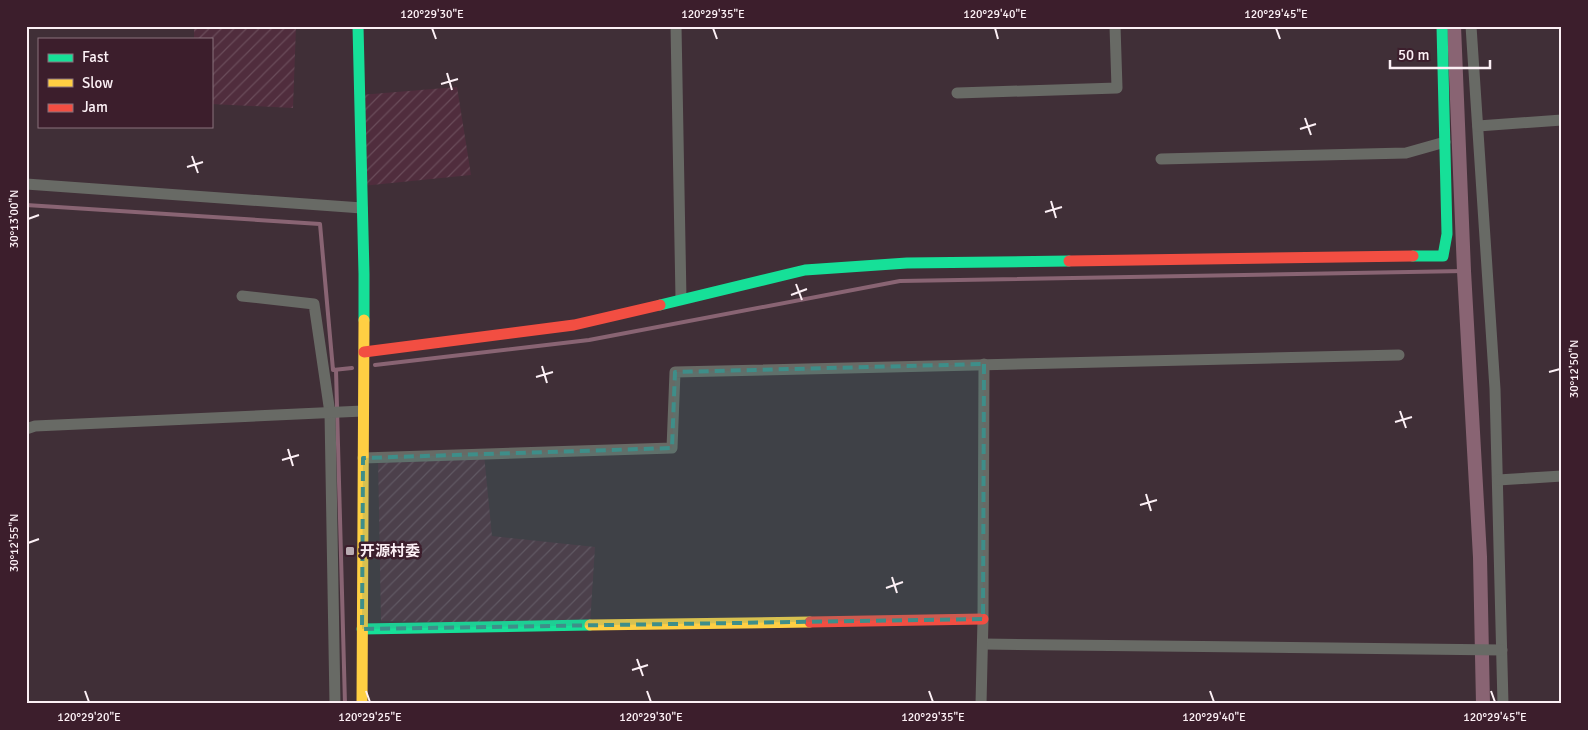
<svg xmlns="http://www.w3.org/2000/svg" width="1588" height="730" font-family="Signika,'Noto Sans SC',sans-serif">
	<style>
		.industrial { fill: url(#industrial-furrows) }
		.lines { fill: none; stroke-linecap: round; stroke-linejoin: round }
		.stream { stroke: #896473; stroke-width: 4 }
		.canal { stroke: #896473; stroke-width: 14 }
		.street { stroke: #686a65; stroke-width: 11 }
		.fast { stroke: #16e098; stroke-width: 11 }
		.slow { stroke: #ffcf43; stroke-width: 11 }
		.jam { stroke: #f24e42; stroke-width: 11 }
		.marked { fill: #3e8e89; fill-opacity: 0.2; stroke: #3e8e89; stroke-width: 4; stroke-dasharray: 10 6; stroke-linejoin: round }
		.ticks { fill: none; stroke: #fcf0f5; stroke-width: 2 }
		.poi-dot { fill: #baacb2; stroke: #3c1e2c; stroke-width: 2 }
		.labels { text-anchor: middle; stroke-width: 5; stroke-linejoin: round; paint-order: stroke }
		.poi-label { font-size: 15px; font-weight: bold; fill: #fcf0f5; stroke: #3c1e2c; text-anchor: start }
		.neatline { fill: none; stroke: #fcf0f5; stroke-width: 2 }
		.ticks-label { font-size: 12px; text-anchor: middle; fill: #fcf0f5 }
	</style>
	<defs>
		<pattern id="industrial-furrows" width="10" height="10" patternUnits="userSpaceOnUse" patternTransform="scale(1.25)"><rect width="10" height="10" fill="#502d3d"/><path d="M-1 1l2-2M0 10L10 0M9 11l2-2" fill="none" stroke="#6a4c5a"/></pattern>
	</defs>
	<rect width="100%" height="100%" fill="#402f37"/>
	<g class="industrial">
		<polygon points="194,26 296,26 293,108 211,104 211,39 194,39"/>
		<polygon points="457,87 471,175 362,186 360,95"/>
		<polygon points="484,454 492,536 595,547 590,625 381,621 378,458"/>
	</g>
	<g class="lines">
		<g class="stream">
			<polyline points="26,205 320,224 333,370 352,368"/>
			<polyline points="375,365 589,340 900,281 1464,271"/>
			<polyline points="336,370 345,704"/>
		</g>
		<polyline class="canal" points="1454,26 1464,271 1480,557 1483,704"/>
		<g class="street">
			<polyline points="676,26 681,299"/>
			<polyline points="1471,26 1495,389 1503,704"/>
			<polyline points="957,93 1117,88 1115,26"/>
			<polyline points="1478,126 1562,120"/>
			<polyline points="1161,159 1406,153 1445,142"/>
			<polyline points="26,184 362,208"/>
			<polyline points="242,296 314,304 330,413 335,704"/>
			<polyline points="26,429 35,426 363,411"/>
			<polyline points="363,458 672,448 675,372 1399,355"/>
			<polyline points="1498,480 1562,476"/>
			<polyline points="983,644 1502,650"/>
			<polyline points="981,704 983,619 984,364"/>
		</g>
		<g class="fast">
			<polyline points="358,26 364,274 364,320"/>
			<polyline points="1413,256 1443,256 1447,234 1442,26"/>
			<polyline points="660,305 805,270 907,263 1069,261"/>
			<polyline points="362,629 590,625"/>
		</g>
		<g class="slow">
			<polyline points="590,625 810,622"/>
			<polyline points="362,704 364,320"/>
		</g>
		<g class="jam">
			<polyline points="1069,261 1413,256"/>
			<polyline points="364,352 574,325 660,305"/>
			<polyline points="810,622 983,619"/>
		</g>
	</g>
	<path class="marked" d="M 984,364 L 983,619 L 362,629 L 363,458 L 672,448 L 675,372 Z"/>
	<path class="ticks" d="M 432,28 L 436,39M 713,28 L 717,39M 995,28 L 998,39M 1276,28 L 1280,39M 447,73 L 452,90M 441,84 L 458,79M 1305,118 L 1311,135M 1300,129 L 1316,124M 192,156 L 198,173M 187,167 L 203,162M 1051,201 L 1056,218M 1045,212 L 1062,207M 28,219 L 39,215M 796,284 L 802,300M 791,295 L 807,289M 542,366 L 547,383M 1549,372 L 1560,369M 536,377 L 553,372M 1400,411 L 1406,428M 1395,422 L 1412,417M 288,449 L 293,466M 282,460 L 299,455M 1146,494 L 1151,511M 1140,505 L 1157,500M 28,543 L 39,539M 892,577 L 897,593M 886,588 L 903,582M 637,659 L 643,676M 632,670 L 648,665M 85,691 L 89,702M 366,691 L 370,702M 647,691 L 651,702M 929,691 L 933,702M 1210,691 L 1214,702M 1491,691 L 1495,702"/>
	<rect class="poi-dot" x="345" y="546" width="10" height="10" rx="2.5"/>
	<g class="labels">
		<g class="poi-label">
			<text x="360" y="556">开源村委</text>
		</g>
	</g>
	<rect width="1588" height="730" fill="none" stroke="#3c1e2c" stroke-width="55"/>
	<rect x="38" y="38" width="175" height="90" fill="#3c1e2c" stroke="#89727c"/>
	<rect x="48" y="54" width="25" height="8" fill="#16e098" stroke="#89727c"/>
	<text x="82" y="62" font-size="15" fill="#fcf0f5">Fast</text>
	<rect x="48" y="79" width="25" height="8" fill="#ffcf43" stroke="#89727c"/>
	<text x="82" y="88" font-size="15" fill="#fcf0f5">Slow</text>
	<rect x="48" y="104" width="25" height="8" fill="#f24e42" stroke="#89727c"/>
	<text x="82" y="112" font-size="15" fill="#fcf0f5">Jam</text>
	<path d="M1390 60v8h100v-8" fill="none" stroke="#fcf0f5" stroke-width="2.5"/>
	<text x="1398" y="60" font-size="15" fill="#fcf0f5" stroke="#3c1e2c" stroke-width="4" paint-order="stroke">50 m</text>
	<rect x="28" y="28" width="1532" height="674" class="neatline"/>
	<g class="ticks-label">
		<text x="432" y="18">120°29'30"E</text>
		<text x="713" y="18">120°29'35"E</text>
		<text x="995" y="18">120°29'40"E</text>
		<text x="1276" y="18">120°29'45"E</text>
		<text transform="translate(14 219) rotate(-90)" y="4">30°13'00"N</text>
		<text transform="translate(1574 369) rotate(-90)" y="4">30°12'50"N</text>
		<text transform="translate(14 543) rotate(-90)" y="4">30°12'55"N</text>
		<text x="89" y="721">120°29'20"E</text>
		<text x="370" y="721">120°29'25"E</text>
		<text x="651" y="721">120°29'30"E</text>
		<text x="933" y="721">120°29'35"E</text>
		<text x="1214" y="721">120°29'40"E</text>
		<text x="1495" y="721">120°29'45"E</text>
	</g>
</svg>
